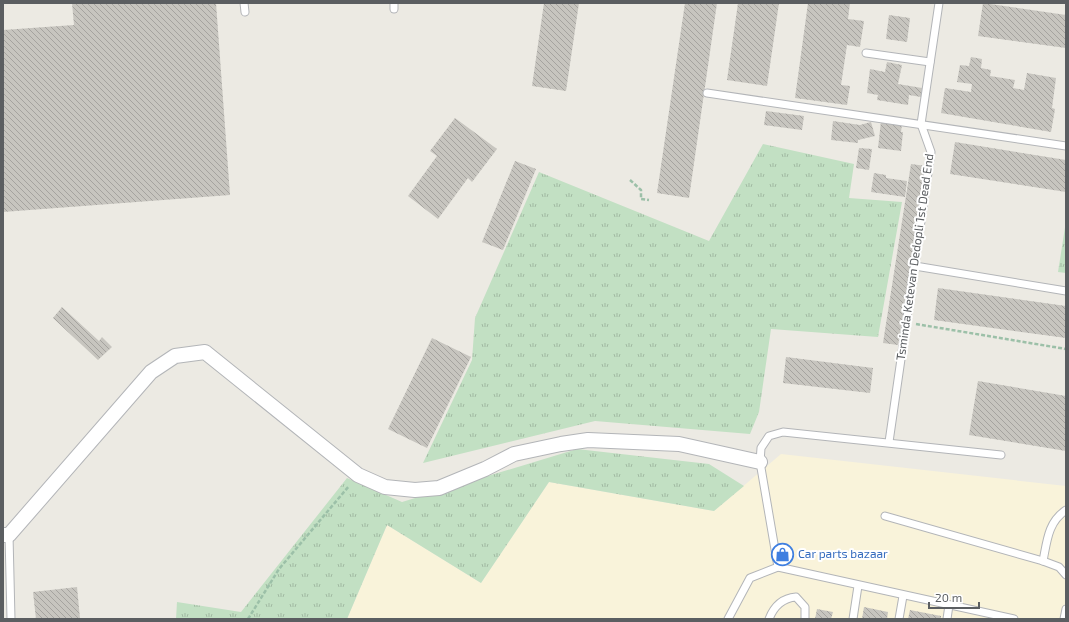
<svg xmlns="http://www.w3.org/2000/svg" width="1069" height="622" font-family="'Exo 2',sans-serif">
	<style>
		.commercial { fill: #f9f3da }
		.grass { fill: url(#grass-tufts) }
		.building { fill: url(#building-back-hatch) }
		.lines { fill: none; stroke-linecap: round; stroke-linejoin: round }
		.lane-casing { stroke: #b3b5b8; stroke-width: 9 }
		.street-casing { stroke: #b3b5b8; stroke-width: 16 }
		.path { stroke: #9cc0a8; stroke-width: 2.5; stroke-dasharray: 4 2; stroke-linecap: butt }
		.lane { stroke: #fff; stroke-width: 7 }
		.street { stroke: #fff; stroke-width: 14 }
		.labels { text-anchor: middle; stroke-width: 4; stroke-linejoin: round; paint-order: stroke }
		.street-label { font-size: 12px; fill: #5b5e61; stroke: #fff }
		.shop-label { font-size: 12px; fill: #366cbe; stroke: #fff; text-anchor: start }
	</style>
	<defs>
		<pattern id="grass-tufts" width="24" height="20" patternUnits="userSpaceOnUse"><rect width="24" height="20" fill="#c2e0c3"/><path d="M3 7l-1-3M5 7V3M7 7l1-3M15 17l-1-3M17 17v-4M19 17l1-3" fill="none" stroke="#a1b9a2"/></pattern>
		<pattern id="building-back-hatch" width="6" height="6" patternUnits="userSpaceOnUse"><rect width="6" height="6" fill="#c7c5bf"/><path d="M-1 5l2 2M0 0l6 6M5-1l2 2" fill="none" stroke="#a5a39f"/></pattern>
	</defs>
	<rect width="100%" height="100%" fill="#eceae3"/>
	<polygon class="commercial" points="781,454 1066,486 1066,619 347,619 387,525 481,583 549,482 714,511"/>
	<g class="grass">
		<polygon points="763,144 854,164 849,198 902,202 878,337 771,329 759,412 750,434 595,421 423,463 472,360 475,318 539,172 709,241"/>
		<polygon points="1066,221 1066,273 1058,272"/>
		<polygon points="577,449 709,464 744,486 714,511 549,482 481,583 387,525 347,619 176,619 177,602 241,612 347,478 402,502"/>
	</g>
	<g class="building">
		<polygon points="72,3 216,3 230,195 3,212 3,30 74,25"/>
		<polygon points="544,3 579,3 566,91 532,86"/>
		<polygon points="685,3 717,3 689,198 657,193"/>
		<polygon points="738,3 779,3 767,86 727,80"/>
		<polygon points="808,3 850,3 848,19 864,21 860,47 847,45 841,85 850,86 847,105 795,98"/>
		<polygon points="983,3 1066,15 1066,48 978,36"/>
		<polygon points="889,15 910,18 907,42 886,39"/>
		<polygon points="971,57 982,59 981,68 991,70 990,76 1015,80 1013,88 1024,90 1027,73 1056,78 1052,108 1055,109 1051,132 941,113 945,88 971,92 972,84 957,82 960,65 969,66"/>
		<polygon points="887,62 902,65 898,84 922,88 921,97 909,95 908,105 877,100 878,95 867,93 870,69 885,72"/>
		<polygon points="766,111 804,116 802,130 764,125"/>
		<polygon points="455,118 497,149 472,182 468,178 438,219 408,196 437,156 430,151"/>
		<polygon points="833,121 860,125 871,122 875,136 858,140 858,143 831,140"/>
		<polygon points="881,121 902,124 901,132 903,132 901,151 878,148"/>
		<polygon points="955,142 1066,160 1066,192 950,174"/>
		<polygon points="859,148 872,149 869,170 856,168"/>
		<polygon points="515,161 536,169 503,250 482,242"/>
		<polygon points="911,164 926,166 898,345 883,343"/>
		<polygon points="874,173 886,175 886,178 907,181 905,197 871,192"/>
		<polygon points="938,288 1066,306 1066,338 934,320"/>
		<polygon points="62,307 99,341 102,337 112,347 98,360 53,318"/>
		<polygon points="432,338 471,357 427,448 388,429"/>
		<polygon points="786,357 873,368 870,393 783,383"/>
		<polygon points="978,381 1066,396 1066,451 969,435"/>
		<polygon points="77,587 80,619 36,619 33,592"/>
		<polygon points="864,607 888,612 887,619 862,619"/>
		<polygon points="817,609 833,612 831,619 815,619"/>
		<polygon points="910,610 941,616 941,619 908,619"/>
	</g>
	<g class="lines">
		<defs>
			<g id="lane">
				<polyline points="244,3 245,12"/>
				<polyline points="394,9 394,3"/>
				<polyline points="866,53 930,62"/>
				<polyline points="707,93 1066,146"/>
				<polyline points="915,266 1066,291"/>
				<polyline points="889,442 931,152 921,124 939,3"/>
				<polyline points="885,516 1043,561 1059,567 1066,575"/>
				<polyline points="9,535 11,619"/>
				<path d="M 1043,561 C 1047,541 1048,522 1066,510"/>
				<polyline points="778,567 1014,619"/>
				<polyline points="728,619 750,578 778,567 760,462 761,448 769,436 783,432 1001,455"/>
				<path d="M 769,619 C 774,606 783,598 796,597 L 805,607 L 805,619"/>
				<polyline points="853,619 858,586"/>
				<polyline points="899,619 903,596"/>
				<polyline points="947,619 949,605"/>
				<polyline points="1064,619 1066,609"/>
			</g>
			<polyline id="street" points="3,535 9,535 151,372 175,356 205,352 358,475 385,487 415,490 439,488 485,469 514,454 561,444 588,440 679,444 760,462"/>
		</defs>
		<use href="#lane" class="lane-casing"/>
		<use href="#street" class="street-casing"/>
		<g class="path">
			<polyline points="630,180 641,190 641,199 649,200"/>
			<polyline points="916,324 1066,349"/>
			<polyline points="248,619 279,569 349,486"/>
		</g>
		<use href="#lane" class="lane"/>
		<use href="#street" class="street"/>
	</g>
	<defs>
		<symbol id="shop-ring" viewBox="-11 -11 22 22"><circle r="9.5" fill="#fff" stroke="#3f7fe0" stroke-width="1.5"/><path d="M-5-2.5h2.3a2.7 3.5 0 0 1 5.4 0H5L5.5 6h-11ZM-1.5-2.5h3a1.5 2.3 0 0 0-3 0Z" fill="#3f7fe0"/></symbol>
	</defs>
	<g fill-rule="evenodd">
		<use href="#shop-ring" x="770" y="542" width="25" height="25"/>
	</g>
	<g class="labels">
		<g class="street-label">
			<text transform="translate(915 257) rotate(-82)" y="4">Tsminda Ketevan Dedopli 1st Dead End</text>
		</g>
		<g class="shop-label">
			<text x="798" y="558">Car parts bazaar</text>
		</g>
	</g>
	<rect width="1069" height="622" fill="none" stroke="#5b5e61" stroke-width="8"/>
	<path d="M929 602v6h50v-6" fill="none" stroke="#5b5e61" stroke-width="2"/>
	<text x="935" y="602" font-size="12" fill="#5b5e61" stroke="#ffffff" stroke-width="3" paint-order="stroke">20 m</text>
</svg>
